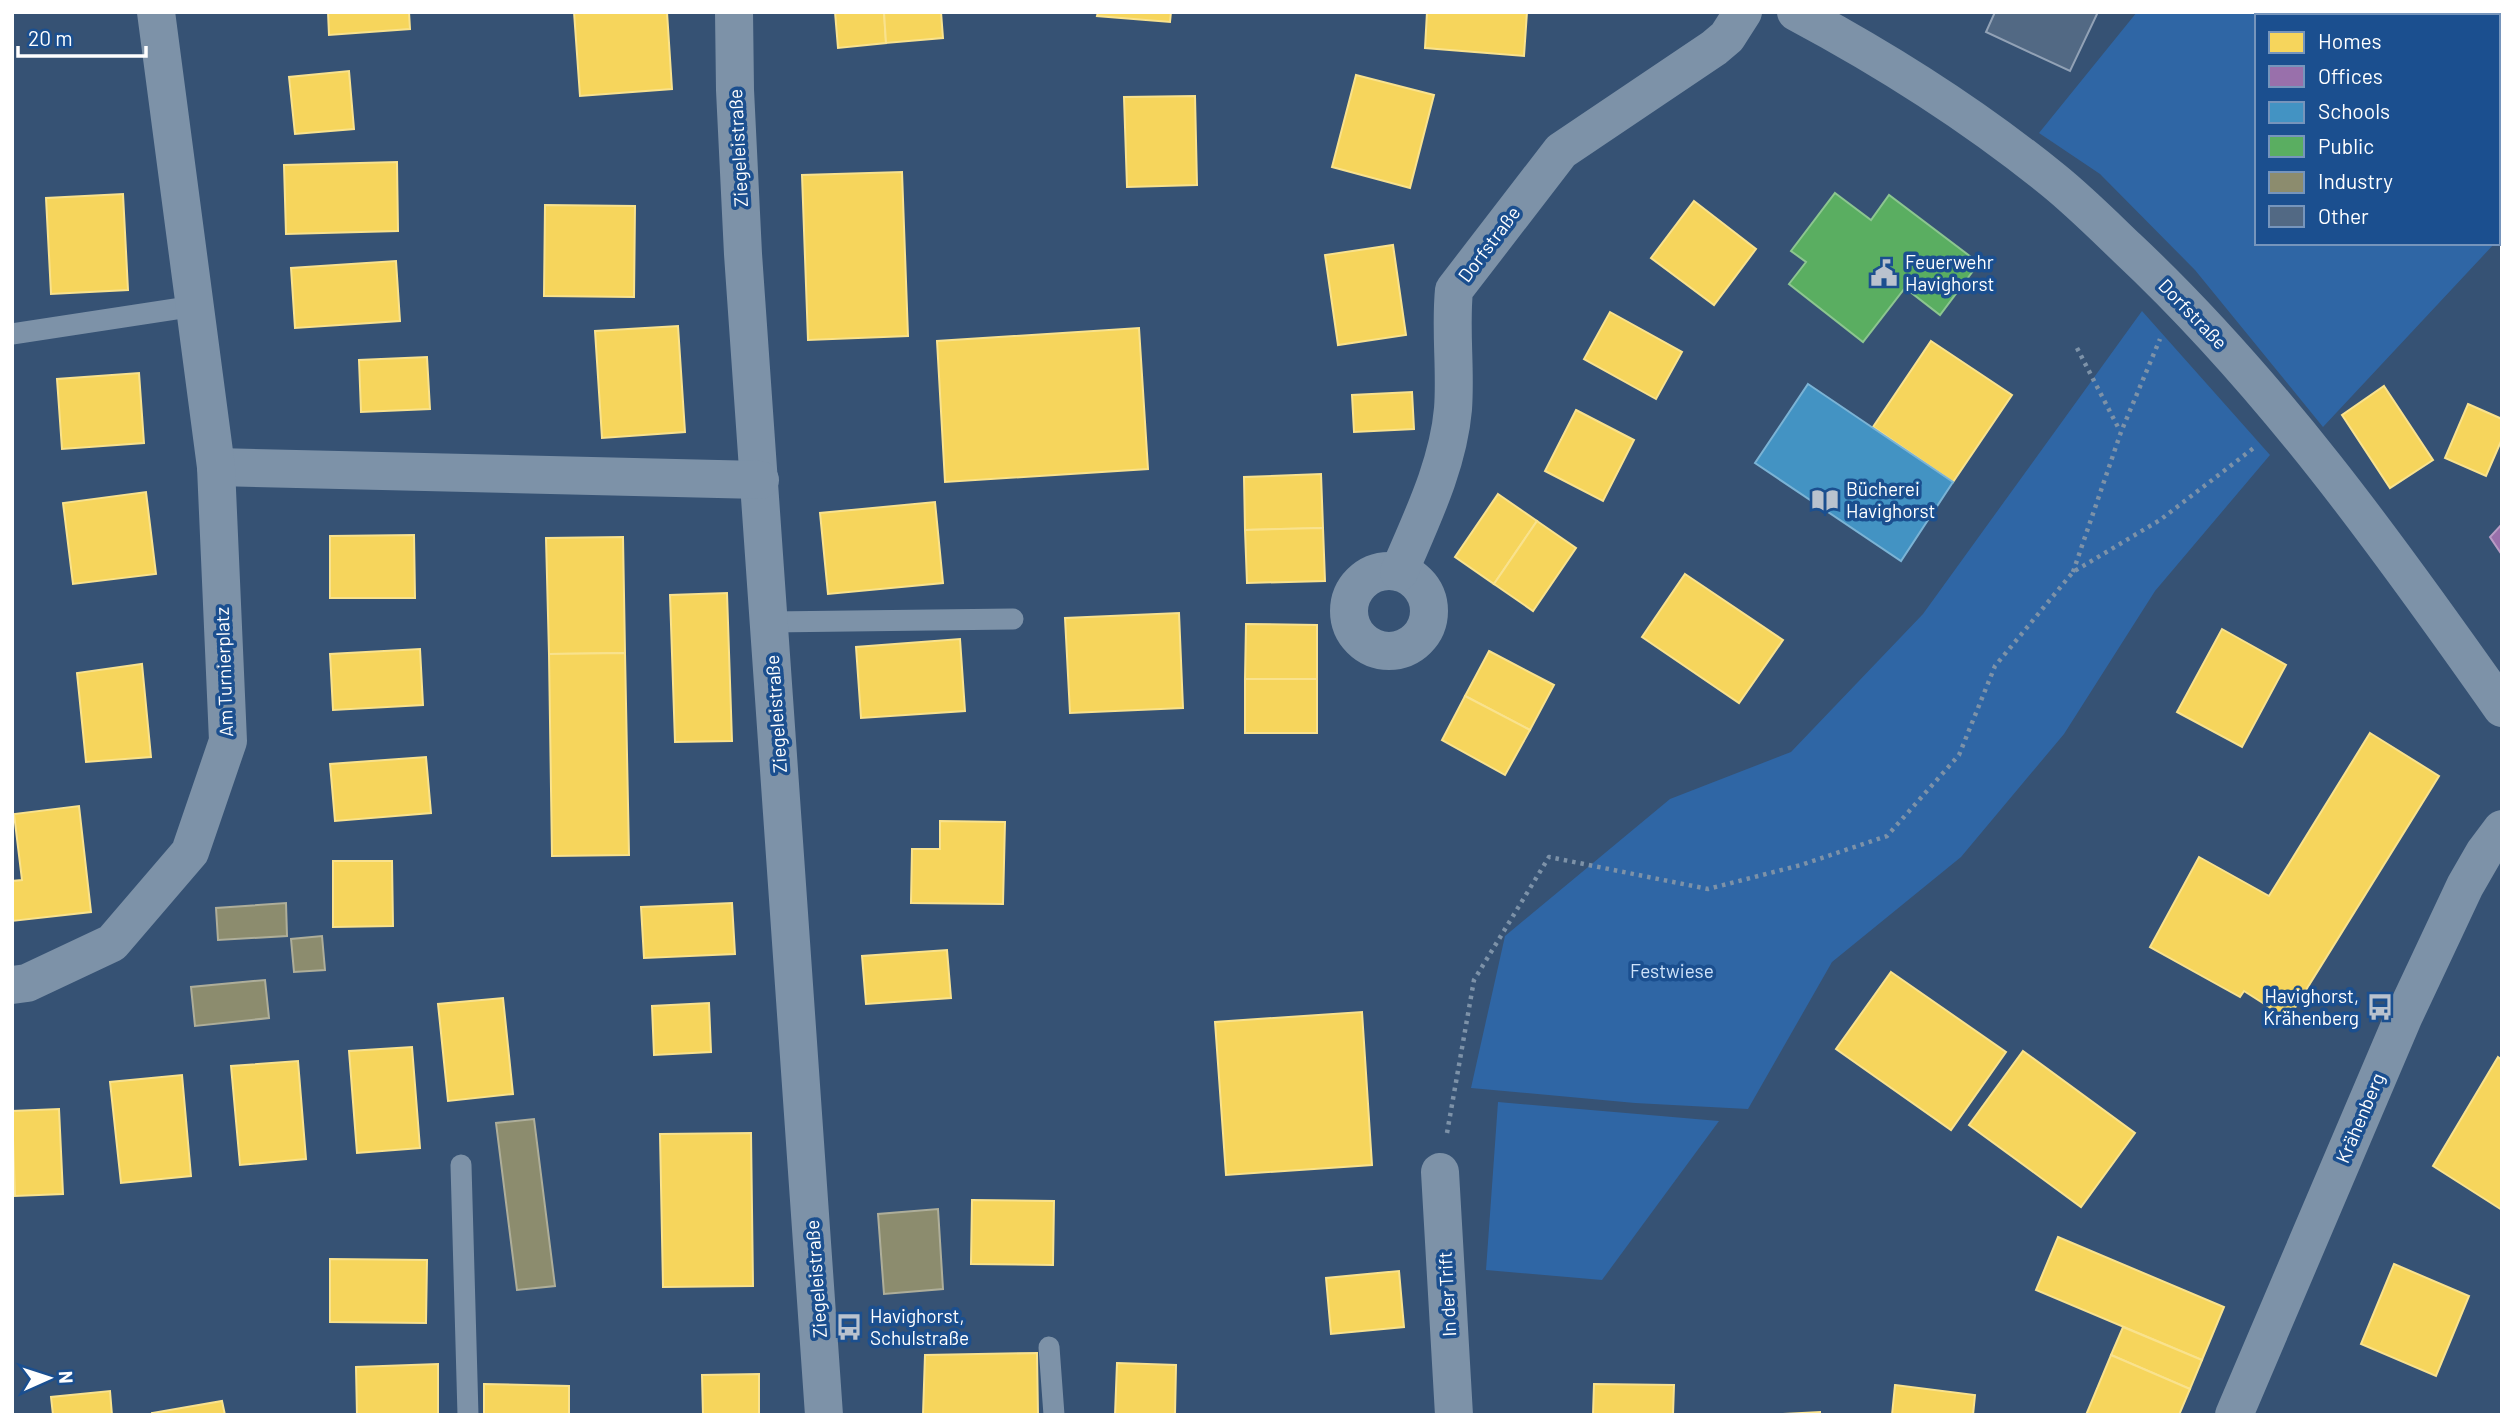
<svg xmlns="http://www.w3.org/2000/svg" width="2514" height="1427" font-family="Barlow,sans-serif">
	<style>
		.green { fill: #2f66a5 }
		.homes { fill: #f6d55c; stroke: #f9e28d; stroke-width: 2 }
		.offices { fill: #9970ab; stroke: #b89bc4; stroke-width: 2 }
		.schools { fill: #4393c3; stroke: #7bb3d5; stroke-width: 2 }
		.public { fill: #5aae61; stroke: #8cc690; stroke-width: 2 }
		.industry { fill: #8c8c6e; stroke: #aeae9a; stroke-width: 2 }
		.building { fill: #526984; stroke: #92a2b6; stroke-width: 2 }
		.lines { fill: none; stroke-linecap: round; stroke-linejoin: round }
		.path { stroke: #7d92a8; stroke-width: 4.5; stroke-dasharray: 3.5 5; stroke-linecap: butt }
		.service { stroke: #7d92a8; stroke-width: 21 }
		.minor { stroke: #7d92a8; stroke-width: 38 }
		.tertiary { stroke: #7d92a8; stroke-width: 38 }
		.labels { text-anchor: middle; stroke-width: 7; stroke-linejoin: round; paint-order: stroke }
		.street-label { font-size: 19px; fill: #fff; stroke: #1b4f8f }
		.poi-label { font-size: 19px; fill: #fff; stroke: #1b4f8f; text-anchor: start }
		.park-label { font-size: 19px; fill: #cfe3fa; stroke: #1b4f8f }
	</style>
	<rect width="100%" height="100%" fill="#365274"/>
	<g class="green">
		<polygon points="2137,12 2502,12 2502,237 2498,240 2498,16 2257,16 2257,243 2495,243 2323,427 2195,270 2100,174 2039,133"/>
		<polygon points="2142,311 2270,455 2155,591 2064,734 1961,857 1832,962 1748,1109 1635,1103 1471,1088 1505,936 1670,799 1791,752 1923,614"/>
		<polygon points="1498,1102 1719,1121 1602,1280 1486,1270"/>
	</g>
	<g class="homes">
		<polygon points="328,12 409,12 410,29 329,35"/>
		<polygon points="574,12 667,12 672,89 580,96"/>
		<polygon points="835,12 884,12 886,43 838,48"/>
		<polygon points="884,12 941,12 943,38 886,43"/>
		<polygon points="1098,12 1171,12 1170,22 1097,16"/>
		<polygon points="1427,12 1527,12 1524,56 1425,48"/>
		<polygon points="349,71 354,129 295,134 289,77"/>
		<polygon points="1356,75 1434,95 1410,188 1332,167"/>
		<polygon points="1195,96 1197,185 1127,187 1124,97"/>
		<polygon points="397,162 398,231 286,234 284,165"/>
		<polygon points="902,172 908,336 808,340 802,175"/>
		<polygon points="123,194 128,290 51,294 46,198"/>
		<polygon points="1694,201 1756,249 1714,305 1651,258"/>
		<polygon points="545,205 635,206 634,297 544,296"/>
		<polygon points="1393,245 1406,335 1338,345 1325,255"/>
		<polygon points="396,261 400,321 295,328 291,268"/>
		<polygon points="1610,312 1682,352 1656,399 1584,359"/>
		<polygon points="678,326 685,432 602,438 595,331"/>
		<polygon points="1139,328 1148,469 945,482 937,341"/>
		<polygon points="1931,341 2012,395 1953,482 1873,427"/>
		<polygon points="427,357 430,409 361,412 359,360"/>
		<polygon points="139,373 144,443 62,449 57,379"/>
		<polygon points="2384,386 2433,460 2390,488 2342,415"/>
		<polygon points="1412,392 1414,429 1354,432 1352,395"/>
		<polygon points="2468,404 2502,419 2502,439 2486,476 2445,458"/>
		<polygon points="1576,410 1634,440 1603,501 1545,471"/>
		<polygon points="1321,474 1323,528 1245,530 1244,477"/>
		<polygon points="146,492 156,574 73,584 63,503"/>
		<polygon points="1498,494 1537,521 1494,584 1455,557"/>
		<polygon points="935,502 943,583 828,594 820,513"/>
		<polygon points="1537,521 1576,548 1533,611 1494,584"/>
		<polygon points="1323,528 1325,581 1247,583 1245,530"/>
		<polygon points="414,535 415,598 330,598 330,536"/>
		<polygon points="623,537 625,653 549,654 546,538"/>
		<polygon points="1685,574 1783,640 1739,703 1642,637"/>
		<polygon points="727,593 732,741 675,742 670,595"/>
		<polygon points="1179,613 1183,708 1070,713 1065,618"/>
		<polygon points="1246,624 1317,625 1317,679 1245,679"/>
		<polygon points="2222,629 2286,665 2242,747 2177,712"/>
		<polygon points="960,639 965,711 861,718 856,647"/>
		<polygon points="420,649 423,705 333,710 330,654"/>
		<polygon points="1489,651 1554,685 1530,730 1465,696"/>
		<polygon points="625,653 629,855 552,856 549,654"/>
		<polygon points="142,664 151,757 86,762 77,673"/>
		<rect x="1245" y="679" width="72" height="54"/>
		<polygon points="1465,696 1530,730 1505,775 1442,740"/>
		<polygon points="2370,733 2439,776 2288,1019 2244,991 2240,997 2150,947 2199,857 2269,896"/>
		<polygon points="426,757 431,813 335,821 330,764"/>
		<polygon points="79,806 91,912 12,921 12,881 22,880 14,814"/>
		<polygon points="940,821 1005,822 1003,904 911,903 912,849 940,849"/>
		<polygon points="333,861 392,861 393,926 333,927"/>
		<polygon points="732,903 735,954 644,958 641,907"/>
		<polygon points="947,950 951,998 866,1004 862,956"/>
		<polygon points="1891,972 2006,1052 1951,1130 1836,1049"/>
		<polygon points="503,998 513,1094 448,1101 438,1004"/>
		<polygon points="709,1003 711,1052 654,1055 652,1006"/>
		<polygon points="1362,1012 1372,1165 1226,1175 1215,1022"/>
		<polygon points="412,1047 420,1148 357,1153 349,1051"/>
		<polygon points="2023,1051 2135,1133 2081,1207 1969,1125"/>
		<polygon points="2498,1057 2502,1060 2502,1210 2433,1166"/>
		<polygon points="298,1061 306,1159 240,1165 231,1066"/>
		<polygon points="182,1075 191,1176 121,1183 110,1082"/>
		<polygon points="59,1109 63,1194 15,1196 12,1111"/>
		<polygon points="751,1133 753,1286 663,1287 660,1134"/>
		<polygon points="972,1200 1054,1201 1053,1265 971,1264"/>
		<polygon points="2058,1237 2224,1307 2202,1360 2036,1290"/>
		<polygon points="330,1259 427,1260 426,1323 330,1322"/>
		<polygon points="2394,1264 2469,1296 2436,1376 2361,1344"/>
		<polygon points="1399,1271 1404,1327 1331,1334 1326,1278"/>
		<polygon points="2123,1327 2202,1360 2190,1389 2111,1355"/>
		<polygon points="1037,1353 1038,1415 923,1415 925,1355"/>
		<polygon points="2111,1355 2190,1389 2179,1415 2086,1415"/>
		<polygon points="1117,1363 1176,1365 1175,1415 1115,1415"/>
		<polygon points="438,1364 438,1415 357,1415 356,1367"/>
		<polygon points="759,1374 759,1415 703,1415 702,1375"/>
		<polygon points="484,1384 569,1386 569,1415 484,1415"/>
		<polygon points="1594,1384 1674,1385 1673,1415 1593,1415"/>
		<polygon points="1895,1385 1975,1395 1973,1415 1892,1415"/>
		<polygon points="110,1391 112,1415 53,1415 51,1397"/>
		<polygon points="222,1401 225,1415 152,1415 152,1413"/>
		<polygon points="1820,1412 1820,1415 1766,1415"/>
	</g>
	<polygon class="offices" points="2502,524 2502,555 2490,537"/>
	<polygon class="schools" points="1808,384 1953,482 1901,561 1755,463"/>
	<polygon class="public" points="1835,193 1871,220 1889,195 1979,263 1940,315 1905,288 1863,342 1789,284 1806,262 1791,251"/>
	<g class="industry">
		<polygon points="286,903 287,936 218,940 216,908"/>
		<polygon points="322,936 325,970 294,972 291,939"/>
		<polygon points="265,980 269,1018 195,1026 191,987"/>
		<polygon points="534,1119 555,1286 517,1290 496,1123"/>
		<polygon points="938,1209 943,1289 884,1294 878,1214"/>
	</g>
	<polygon class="building" points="1995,12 2098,12 2070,71 1986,32"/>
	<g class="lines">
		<g class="path">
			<polyline points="2077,348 2120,431"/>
			<polyline points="2073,572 2121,432 2160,339"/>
			<polyline points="1447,1133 1474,980 1549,857 1708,889 1801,865 1887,836 1959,755 1995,666 2073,572 2160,520 2255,447"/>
		</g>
		<g class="service">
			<polyline points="12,334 195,306"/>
			<polyline points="770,622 1013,619"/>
			<polyline points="461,1165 468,1415"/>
			<polyline points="1049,1347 1054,1415"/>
		</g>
		<g class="minor">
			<polyline points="734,12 735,90 743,254 824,1415"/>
			<polyline points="216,467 760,480"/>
			<circle cx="1389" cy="611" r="40"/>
			<path d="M 1399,572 C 1421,520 1448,466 1453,409 C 1456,369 1450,330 1454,290 L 1561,151 L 1714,48 L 1727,37 L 1743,12"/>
			<polyline points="12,985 27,983 112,943 190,852 228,741 216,467 156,12"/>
			<polyline points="1440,1172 1454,1415"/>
			<polyline points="2234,1415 2403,1018 2465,886 2484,853 2502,829"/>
		</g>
		<path class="tertiary" d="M 1796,12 C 1886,60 1974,116 2053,180 C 2079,201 2103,225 2127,248 C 2272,384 2388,546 2502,708"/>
	</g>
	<defs>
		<symbol id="civic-bare" viewBox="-9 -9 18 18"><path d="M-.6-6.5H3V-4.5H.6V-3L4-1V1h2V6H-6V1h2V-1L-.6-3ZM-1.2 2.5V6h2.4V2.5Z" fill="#b9c2ce" stroke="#1b4f8f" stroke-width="2.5" paint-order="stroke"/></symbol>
		<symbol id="library-bare" viewBox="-9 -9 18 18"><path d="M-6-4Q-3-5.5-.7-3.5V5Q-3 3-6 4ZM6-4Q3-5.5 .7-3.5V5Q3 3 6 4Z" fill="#b9c2ce" stroke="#1b4f8f" stroke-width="2.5" paint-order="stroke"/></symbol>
		<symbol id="bus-bare" viewBox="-9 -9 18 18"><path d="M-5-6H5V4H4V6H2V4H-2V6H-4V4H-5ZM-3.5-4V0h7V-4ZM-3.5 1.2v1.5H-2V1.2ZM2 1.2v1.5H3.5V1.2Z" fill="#b9c2ce" stroke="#1b4f8f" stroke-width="2.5" paint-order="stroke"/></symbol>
	</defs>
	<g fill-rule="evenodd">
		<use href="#civic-bare" x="1865" y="254" width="38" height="38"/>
		<use href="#library-bare" x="1806" y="481" width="38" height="38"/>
		<use href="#bus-bare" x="2361" y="988" width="38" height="38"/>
		<use href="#bus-bare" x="830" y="1308" width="38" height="38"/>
	</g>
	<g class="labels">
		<g class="street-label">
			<text transform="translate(738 148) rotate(-93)" y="7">Ziegeleistraße</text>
			<text transform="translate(1489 244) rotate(-53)" y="7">Dorfstraße</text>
			<text transform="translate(2193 314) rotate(46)" y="7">Dorfstraße</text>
			<text transform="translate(224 672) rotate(-92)" y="7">Am Turnierplatz</text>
			<text transform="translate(776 714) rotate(-94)" y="7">Ziegeleistraße</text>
			<text transform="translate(2360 1118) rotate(-67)" y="7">Krähenberg</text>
			<text transform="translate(816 1279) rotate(-94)" y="7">Ziegeleistraße</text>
			<text transform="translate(1447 1294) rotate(-93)" y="7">In der Trift</text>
		</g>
		<g class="poi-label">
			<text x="1905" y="269">Feuerwehr<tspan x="1905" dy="22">Havighorst</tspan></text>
			<text x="1846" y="496">Bücherei<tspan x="1846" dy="22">Havighorst</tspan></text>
			<text x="2359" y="1003" text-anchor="end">Havighorst,<tspan x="2359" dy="22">Krähenberg</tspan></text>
			<text x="870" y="1323">Havighorst,<tspan x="870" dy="22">Schulstraße</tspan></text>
		</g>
		<g class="park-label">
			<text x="1672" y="978">Festwiese</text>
		</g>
	</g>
	<rect width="2514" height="1427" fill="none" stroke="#ffffff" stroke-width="28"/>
	<rect x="2255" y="14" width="245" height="231" fill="#1b4f8f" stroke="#7695bc" stroke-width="2"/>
	<rect x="2269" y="32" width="35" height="21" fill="#f6d55c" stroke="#7695bc" stroke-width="2"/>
	<text x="2318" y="49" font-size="21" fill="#ffffff">Homes</text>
	<rect x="2269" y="66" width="35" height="21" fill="#9970ab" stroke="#7695bc" stroke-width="2"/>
	<text x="2318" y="84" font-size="21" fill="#ffffff">Offices</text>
	<rect x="2269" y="102" width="35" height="21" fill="#4393c3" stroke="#7695bc" stroke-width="2"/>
	<text x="2318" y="119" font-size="21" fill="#ffffff">Schools</text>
	<rect x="2269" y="136" width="35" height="21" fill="#5aae61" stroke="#7695bc" stroke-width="2"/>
	<text x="2318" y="154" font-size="21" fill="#ffffff">Public</text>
	<rect x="2269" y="172" width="35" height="21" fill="#8c8c6e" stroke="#7695bc" stroke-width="2"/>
	<text x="2318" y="189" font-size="21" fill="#ffffff">Industry</text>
	<rect x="2269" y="206" width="35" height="21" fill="#526984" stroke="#7695bc" stroke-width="2"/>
	<text x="2318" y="224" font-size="21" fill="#ffffff">Other</text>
	<g transform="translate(49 1378) rotate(87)" stroke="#1b4f8f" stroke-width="5" paint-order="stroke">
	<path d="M0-5L12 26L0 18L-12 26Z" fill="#ffffff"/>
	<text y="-10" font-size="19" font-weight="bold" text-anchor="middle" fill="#ffffff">N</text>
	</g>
	<path d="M18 46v10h128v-10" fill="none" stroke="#ffffff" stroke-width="3.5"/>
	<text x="28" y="46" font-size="21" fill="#ffffff" stroke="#1b4f8f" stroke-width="5" paint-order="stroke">20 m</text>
</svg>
